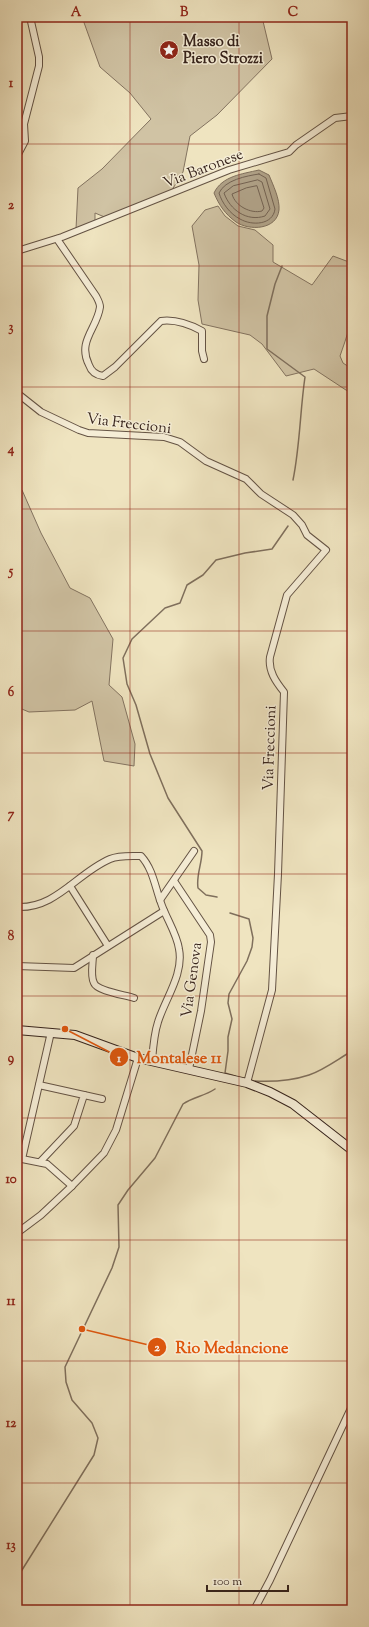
<svg xmlns="http://www.w3.org/2000/svg" width="369" height="1627" font-family="'Sorts Mill Goudy',serif">
	<style>
		.green { fill: #d0c3a4; stroke: #837360 }
		.water { fill: #b0a288; stroke: #7f6f5c }
		.lines { fill: none; stroke-linecap: round; stroke-linejoin: round }
		.shore { stroke: #736252; stroke-width: 1 }
		.stream { stroke: #7f6f5c; stroke-width: 1.5 }
		.street-casing { stroke: #645344; stroke-width: 8 }
		.secondary-casing { stroke: #36231b; stroke-width: 10 }
		.street { stroke: #f5edd6; stroke-width: 6 }
		.secondary { stroke: #f5edd6; stroke-width: 8 }
		.grid { fill: none; stroke: #8f2418; stroke-width: 1; stroke-opacity: 0.55 }
		.labels { text-anchor: middle; stroke-width: 3; stroke-linejoin: round; paint-order: stroke }
		.poi-label { font-size: 15px; font-weight: bold; fill: #36231b; stroke: #f5edd6; text-anchor: start }
		.street-label { font-size: 15px; fill: #36231b; stroke: #f5edd6 }
		.leader { fill: none; stroke: #df560d; stroke-width: 1.5 }
		.callout-dot { fill: #df560d; stroke: #f5edd6; stroke-width: 1.5 }
		.mark-label { font-size: 12px; text-anchor: middle; font-weight: bold; fill: #fff }
		.callout-label { font-size: 16px; text-anchor: middle; font-weight: bold; fill: #df560d; stroke: #f5edd6; stroke-width: 3; stroke-linejoin: round; paint-order: stroke }
		.neatline { fill: none; stroke: #8f2418; stroke-width: 1.5 }
		.grid-label { font-size: 13px; text-anchor: middle; font-weight: bold; fill: #8f2418 }
	</style>
	<rect width="100%" height="100%" fill="#efe4c0"/>
	<filter id="stains"><feTurbulence type="fractalNoise" baseFrequency=".005" numOctaves="4"/><feColorMatrix values="0 0 0 0 .2 0 0 0 0 .09 0 0 0 0 .02 0 0 0 .5 -.17"/></filter>
	<radialGradient id="worn" r=".72"><stop offset=".6" stop-color="#630" stop-opacity="0"/><stop offset="1" stop-color="#630" stop-opacity=".3"/></radialGradient>
	<g class="green">
		<polygon points="82,17 262,17 272,59 217,115 190,136 183,172 172,190 107,218 95,213 95,222 76,229 78,188 102,169 151,119 130,93 100,67"/>
		<path d="M 218,206 L 225,216 L 238,226 L 255,230 L 273,245 L 273,262 L 312,285 L 333,256 L 349,262 C 351,284 354,305 349,327 C 347,337 343,347 340,356 L 343,363 L 352,369 L 352,394 L 314,369 L 286,376 L 262,344 L 250,335 L 202,324 L 198,300 L 199,265 L 192,226 L 205,210 Z"/>
		<polygon points="17,489 22,490 41,533 70,588 90,598 113,639 109,685 122,697 135,744 134,766 104,761 92,701 75,710 29,712 17,707"/>
	</g>
	<path class="water" d="M 259,170 L 269,175 C 273,185 280,199 279,210 C 277,230 249,231 236,222 C 225,214 219,205 214,193 C 222,176 242,174 259,170 Z"/>
	<g class="lines">
		<g class="shore">
			<path d="M 259,174 L 266,178 L 275,209 C 273,225 252,226 240,219 C 230,214 222,203 219,193 C 225,180 246,176 259,174 Z"/>
			<path d="M 258,180 L 262,182 L 270,209 L 265,216 C 247,222 230,210 224,193 L 233,186 Z"/>
			<path d="M 257,186 L 264,208 L 262,211 C 251,214 235,206 232,194 L 246,188 Z"/>
		</g>
		<g class="stream">
			<path d="M 282,266 L 275,284 L 267,316 L 267,349 L 305,377 C 300,411 300,446 293,480"/>
			<path d="M 217,897 L 206,895 L 198,888 C 196,875 202,864 202,851 L 168,798 L 150,754 L 136,705 L 127,684 L 123,658 L 132,639 L 165,608 L 180,603 L 187,585 L 203,575 L 216,560 L 245,553 L 272,549 L 288,526"/>
			<polyline points="230,913 249,919 253,938 252,947 247,961 229,994 228,1003 232,1019 228,1037 228,1051 225,1073 235,1076"/>
			<path d="M 253,1081 C 271,1082 291,1081 309,1075 C 324,1070 338,1059 352,1051"/>
			<path d="M 17,1578 L 94,1455 L 98,1438 L 92,1423 L 72,1400 L 66,1382 L 65,1367 L 112,1268 L 119,1247 L 118,1205 L 128,1190 L 155,1158 L 183,1104 C 193,1097 205,1096 215,1089"/>
		</g>
		<defs>
			<g id="street">
				<polyline points="17,156 25,141 24,124 39,66 39,57 30,17"/>
				<path d="M 57,239 L 96,296 C 98,300 100,303 100,307 C 97,329 77,341 89,365 C 91,371 96,375 103,376 L 115,367 L 161,321 C 176,319 189,324 202,331 L 202,351 L 204,359"/>
				<polyline points="17,251 62,237 229,170 289,152 296,145 335,118 352,116"/>
				<path d="M 17,393 L 41,412 L 79,430 L 88,433 L 164,437 L 180,442 L 206,461 L 246,479 L 261,494 L 293,515 L 302,525 L 307,535 L 326,550 L 287,595 L 270,657 C 268,671 276,682 284,692 L 278,874 L 272,990 L 247,1083"/>
				<polyline points="174,881 210,935 211,942 201,1011 189,1069"/>
				<polyline points="70,886 108,946"/>
				<polyline points="160,900 194,851"/>
				<path d="M 17,907 C 56,909 77,873 110,859 C 119,855 131,856 141,856 C 153,869 155,887 161,903 C 166,918 177,934 179,949 C 184,974 165,999 158,1022 C 154,1034 153,1048 152,1061"/>
				<path d="M 93,955 C 93,963 90,976 94,983 C 97,991 125,995 134,998"/>
				<polyline points="17,966 74,968 164,911"/>
				<polyline points="39,1085 84,1095 74,1126 40,1162"/>
				<polyline points="84,1095 102,1099"/>
				<polyline points="17,1158 47,1164 72,1186"/>
				<polyline points="22,1159 51,1032"/>
				<polyline points="17,1233 41,1215 72,1186 104,1153 116,1130 138,1058"/>
				<polyline points="254,1610 270,1580 352,1406"/>
			</g>
			<polyline id="secondary" points="17,1030 75,1035 138,1058 247,1083 270,1092 293,1104 352,1150"/>
		</defs>
		<use href="#street" class="street-casing"/>
		<use href="#secondary" class="secondary-casing"/>
		<use href="#street" class="street"/>
		<use href="#secondary" class="secondary"/>
	</g>
	<path class="grid" d="M 130,17 L 130,1610M 239,17 L 239,1610M 17,144 L 352,144M 17,266 L 352,266M 17,387 L 352,387M 17,509 L 352,509M 17,631 L 352,631M 17,753 L 352,753M 17,874 L 352,874M 17,996 L 352,996M 17,1118 L 352,1118M 17,1240 L 352,1240M 17,1361 L 352,1361M 17,1483 L 352,1483"/>
	<defs>
		<symbol id="sight-disc" viewBox="-11 -11 22 22"><circle r="9.5" fill="#8f2418" stroke="#f5edd6"/><path d="M0-6L1.8-2.2L6-1.7L2.9 1.2L3.7 5.4L0 3.3L-3.7 5.4L-2.9 1.2L-6-1.7L-1.8-2.2Z" fill="#fff"/></symbol>
	</defs>
	<g fill-rule="evenodd">
		<use href="#sight-disc" x="158" y="39" width="22" height="22"/>
	</g>
	<g class="labels">
		<g class="poi-label">
			<text x="183" y="46">Masso di<tspan x="183" dy="17">Piero Strozzi</tspan></text>
		</g>
		<g class="street-label">
			<text transform="translate(203 168) rotate(-21)" y="5">Via Baronese</text>
			<text transform="translate(129 423) rotate(7)" y="5">Via Freccioni</text>
			<text transform="translate(269 748) rotate(-88)" y="5">Via Freccioni</text>
			<text transform="translate(191 980) rotate(-82)" y="5">Via Genova</text>
		</g>
	</g>
	<path class="leader" d="M65 1029L119 1057M82 1329L157 1347"/>
	<g class="callout-dot">
		<circle cx="65" cy="1029" r="4"/>
		<circle cx="82" cy="1329" r="4"/>
		<circle cx="119" cy="1057" r="10"/>
		<circle cx="157" cy="1347" r="10"/>
	</g>
	<g class="mark-label">
		<text x="119" y="1062">1</text>
		<text x="157" y="1351">2</text>
	</g>
	<g class="callout-label">
		<text x="179" y="1063">Montalese 11</text>
		<text x="232" y="1353">Rio Medancione</text>
	</g>
	<rect width="369" height="1627" fill="none" stroke="#efe4c0" stroke-width="44"/>
	<path d="M207 1585v6h81v-6" fill="none" stroke="#36231b" stroke-width="2"/>
	<text x="213" y="1585" font-size="12" fill="#36231b" stroke="#f5edd6" stroke-width="3" paint-order="stroke">100 m</text>
	<rect x="22" y="22" width="325" height="1583" class="neatline"/>
	<g class="grid-label">
		<text x="76" y="16">A</text>
		<text x="184" y="16">B</text>
		<text x="293" y="16">C</text>
		<text x="11" y="87">1</text>
		<text x="11" y="209">2</text>
		<text x="11" y="331">3</text>
		<text x="11" y="453">4</text>
		<text x="11" y="575">5</text>
		<text x="11" y="696">6</text>
		<text x="11" y="818">7</text>
		<text x="11" y="940">8</text>
		<text x="11" y="1062">9</text>
		<text x="11" y="1183">10</text>
		<text x="11" y="1305">11</text>
		<text x="11" y="1427">12</text>
		<text x="11" y="1549">13</text>
	</g>
	<rect width="100%" height="100%" filter="url(#stains)"/>
	<rect width="100%" height="100%" fill="url(#worn)"/>
</svg>
